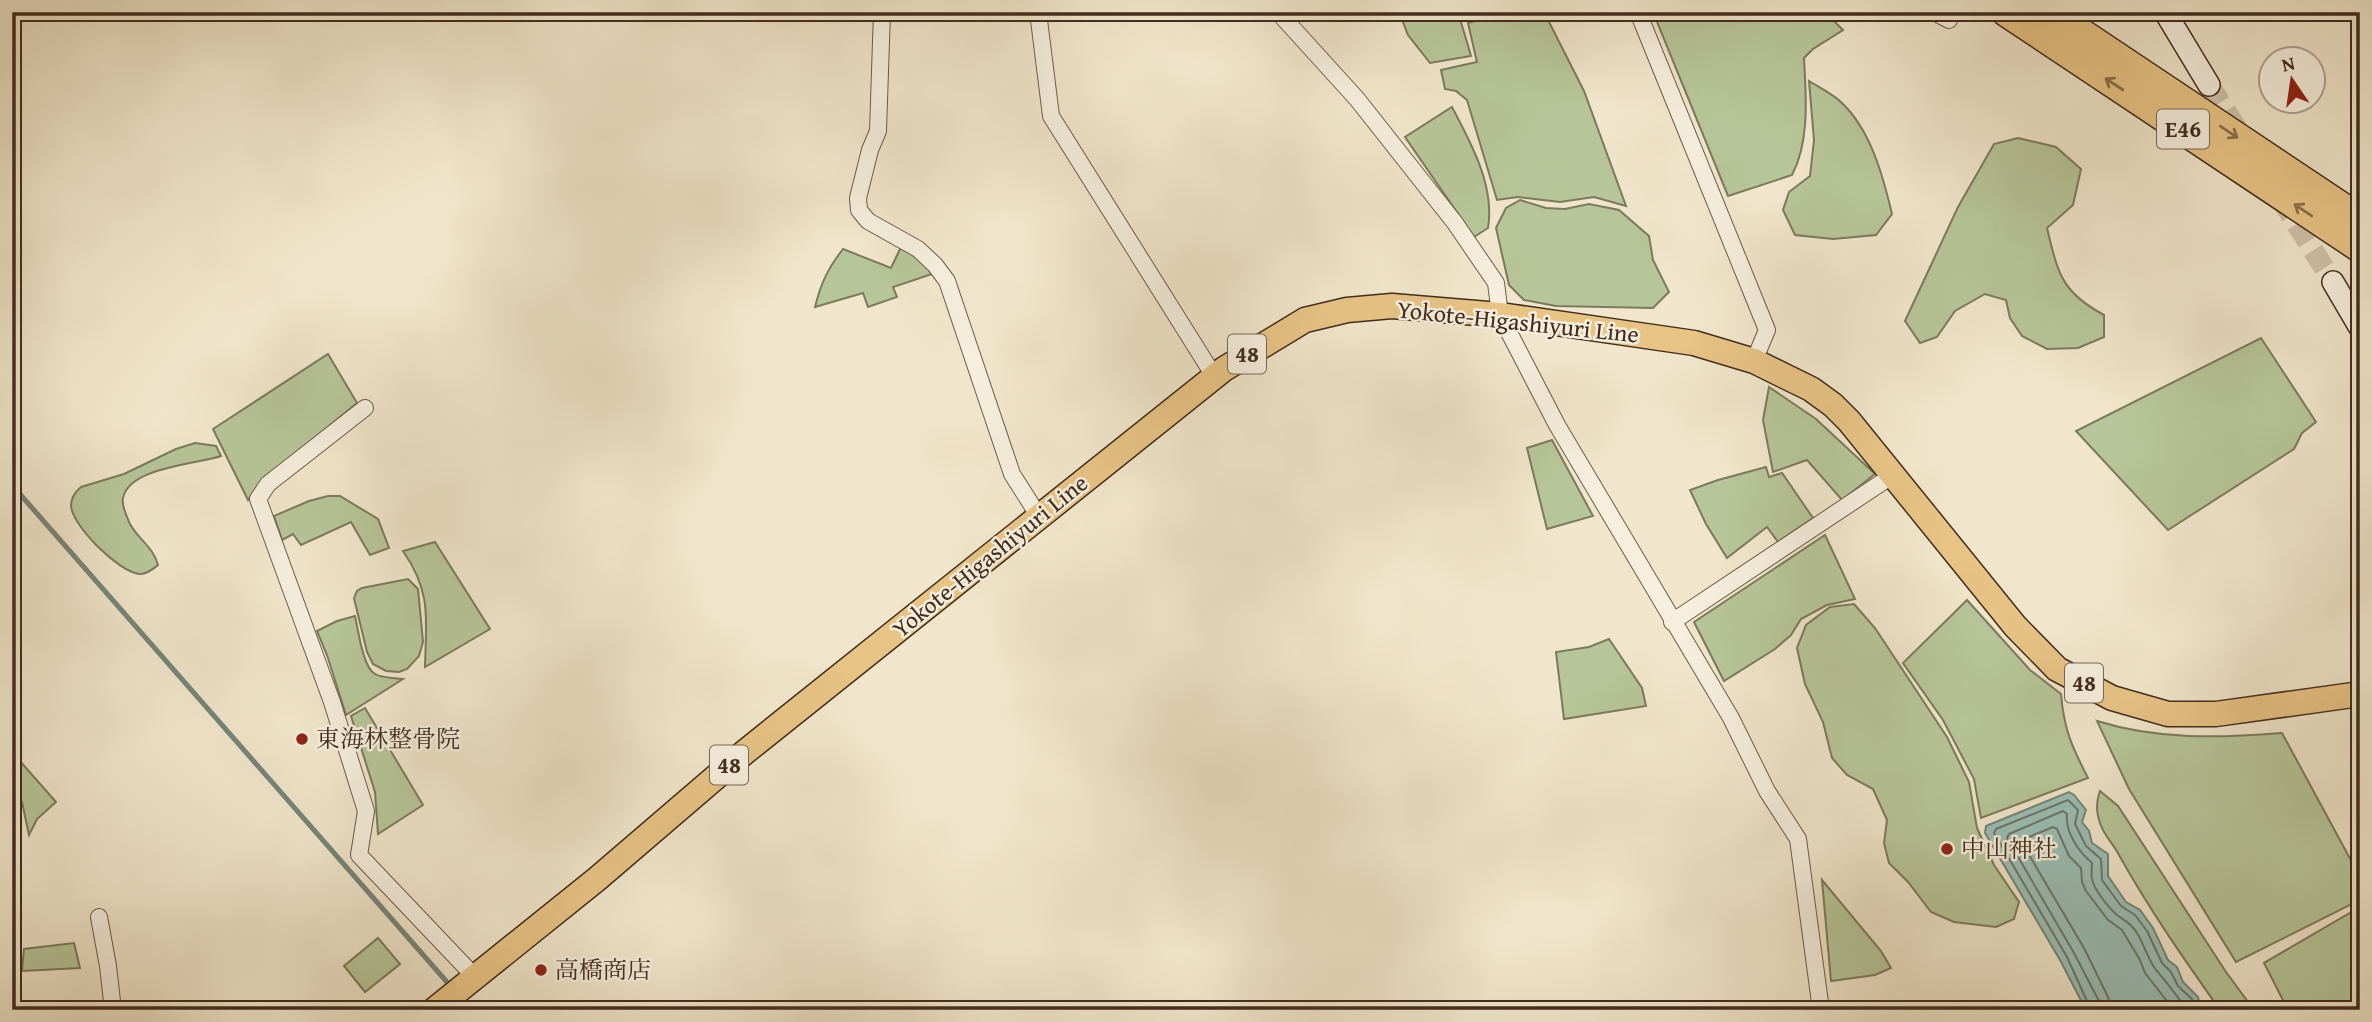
<svg xmlns="http://www.w3.org/2000/svg" width="2372" height="1022" font-family="'Gentium Book Plus','Noto Serif JP',serif">
	<style>
		.green { fill: #b7c69a; stroke: #7c7a5c; stroke-width: 2 }
		.water { fill: #9bc0b8; stroke: #77857a; stroke-width: 2 }
		.lines { fill: none; stroke-linecap: round; stroke-linejoin: round }
		.shore { stroke: #6e766a; stroke-width: 2 }
		.stream { stroke: #77857a; stroke-width: 5 }
		.secondary-tunnel { stroke: #cec1a9; stroke-width: 21; stroke-dasharray: 21 10; stroke-linecap: butt }
		.street-casing { stroke: #6d5b49; stroke-width: 18 }
		.secondary-casing { stroke: #412d1d; stroke-width: 24 }
		.primary-casing { stroke: #412d1d; stroke-width: 27 }
		.highway-casing { stroke: #412d1d; stroke-width: 31 }
		.street { stroke: #f6efde; stroke-width: 16 }
		.secondary { stroke: #f6efde; stroke-width: 21 }
		.primary { stroke: #e8c386; stroke-width: 24 }
		.highway { stroke: #e8c386; stroke-width: 28 }
		.oneway { stroke: #8c704c }
		.poi-dot { fill: #8f2418; stroke: #f6efde; stroke-width: 2.5 }
		.labels { text-anchor: middle; stroke-width: 5; stroke-linejoin: round; paint-order: stroke }
		.shield { fill: #f6efde; stroke: #776757; stroke-width: 2 }
		.shield-label { font-size: 23px; font-weight: bold; fill: #412d1d }
		.street-label { font-size: 24px; fill: #412d1d; stroke: #f6efde }
		.poi-label { font-size: 24px; fill: #412d1d; stroke: #f6efde; text-anchor: start }
	</style>
	<rect width="100%" height="100%" fill="#f1e6cc"/>
	<filter id="stains"><feTurbulence type="fractalNoise" baseFrequency=".00286" numOctaves="4"/><feColorMatrix values="0 0 0 0 .2 0 0 0 0 .09 0 0 0 0 .02 0 0 0 .5 -.17"/></filter>
	<radialGradient id="worn" r=".72"><stop offset=".6" stop-color="#630" stop-opacity="0"/><stop offset="1" stop-color="#630" stop-opacity=".3"/></radialGradient>
	<g class="green">
		<polygon points="1399,12 1458,12 1471,56 1430,63 1408,35"/>
		<polygon points="1508,12 1544,12 1584,91 1626,206 1594,197 1560,202 1518,197 1497,200 1467,100 1456,91 1445,89 1441,70 1477,62 1468,23"/>
		<path d="M 1653,12 L 1825,12 L 1843,30 L 1813,49 L 1804,58 C 1806,96 1810,141 1792,175 L 1728,196 Z"/>
		<path d="M 1809,81 C 1820,88 1833,94 1842,103 C 1871,131 1883,176 1892,214 L 1876,235 L 1833,239 L 1795,235 L 1783,210 L 1789,192 L 1810,176 L 1814,140 Z"/>
		<path d="M 1452,107 C 1471,143 1495,186 1488,228 L 1474,237 L 1405,137 Z"/>
		<path d="M 2018,138 L 2056,147 L 2081,169 L 2073,205 L 2047,228 C 2058,273 2061,292 2104,315 L 2104,337 L 2078,348 L 2047,349 L 2022,336 L 2010,318 L 2006,300 L 1985,294 L 1955,311 L 1937,337 L 1920,343 L 1905,321 L 1958,207 L 1994,144 Z"/>
		<polygon points="1520,200 1546,208 1565,209 1589,204 1619,210 1649,236 1653,260 1669,292 1653,308 1556,306 1524,300 1509,285 1496,228 1506,208"/>
		<path d="M 901,247 L 925,264 L 932,274 L 893,287 L 897,297 L 868,307 L 863,293 L 815,307 C 821,283 828,268 843,249 L 891,268 Z"/>
		<polygon points="2261,338 2316,422 2302,433 2294,449 2168,530 2076,431"/>
		<polygon points="328,354 357,403 261,482 248,500 213,429"/>
		<polygon points="1769,387 1816,419 1875,474 1842,500 1807,460 1773,472 1763,420"/>
		<polygon points="1552,440 1593,516 1547,529 1527,448"/>
		<path d="M 195,443 L 216,446 L 221,456 C 198,464 129,467 123,498 C 121,505 127,517 130,524 C 138,539 154,548 158,565 C 153,569 146,575 139,574 C 118,571 73,527 71,506 C 71,498 75,492 81,487 L 124,474 L 176,449 Z"/>
		<polygon points="1766,467 1769,477 1782,473 1813,518 1778,542 1767,527 1727,558 1706,524 1690,490 1718,480"/>
		<polygon points="328,496 340,496 378,519 389,548 370,555 351,522 301,545 293,534 282,540 274,516 309,501"/>
		<polygon points="1825,535 1855,599 1827,605 1801,619 1791,635 1775,649 1724,681 1694,622"/>
		<path d="M 435,542 L 490,629 L 425,667 C 426,618 432,593 403,551 Z"/>
		<polygon points="408,579 418,589 423,642 419,656 407,669 399,672 386,671 373,664 367,652 354,598 357,591 362,588"/>
		<path d="M 1967,600 L 2030,670 L 2061,694 C 2064,730 2072,747 2088,778 L 1981,818 L 1974,779 L 1943,720 L 1903,663 Z"/>
		<polygon points="1854,604 1875,628 1947,737 1969,782 1977,828 1994,865 2019,902 2014,919 1996,927 1954,922 1931,912 1908,882 1889,863 1884,843 1887,820 1873,789 1847,775 1832,758 1823,722 1805,684 1797,648 1806,625 1830,607"/>
		<path d="M 355,616 C 358,629 363,668 375,674 C 382,678 394,678 403,679 L 346,715 L 327,655 L 317,631 L 337,621 Z"/>
		<polygon points="1609,639 1642,688 1646,706 1564,719 1556,652 1589,647"/>
		<polygon points="365,708 423,805 378,834 375,792 351,716"/>
		<path d="M 2097,721 C 2158,740 2219,738 2282,733 L 2360,877 L 2360,900 L 2236,962 L 2129,789 Z"/>
		<polygon points="12,752 56,802 37,819 29,835 22,802 12,792"/>
		<path d="M 2100,791 L 2118,806 L 2226,972 L 2254,1010 L 2220,1010 C 2184,959 2149,909 2119,855 C 2113,843 2104,836 2100,823 C 2096,811 2096,803 2100,791 Z"/>
		<polygon points="1822,880 1881,951 1891,968 1875,975 1831,981"/>
		<polygon points="2360,907 2360,1010 2288,1010 2264,963"/>
		<polygon points="378,938 400,964 365,992 344,966"/>
		<polygon points="74,943 80,968 22,971 24,949"/>
	</g>
	<polygon class="water" points="2069,792 2074,795 2086,810 2082,822 2089,831 2092,843 2108,854 2108,876 2126,902 2140,910 2153,928 2168,960 2177,967 2183,982 2198,997 2201,1010 2086,1010 2060,960 1985,833 1986,826"/>
	<g class="lines">
		<g class="shore">
			<polyline points="2091,1010 2067,957 1994,833 1996,829 2068,800 2078,810 2075,824 2086,846 2101,859 2102,880 2121,906 2135,915 2147,931 2162,963 2171,972 2178,986 2192,999 2194,1010"/>
			<path d="M 2100,1010 L 2099,1001 L 2074,953 L 2007,838 L 2009,834 L 2063,811 L 2067,814 C 2065,832 2078,851 2092,863 C 2092,868 2091,874 2092,879 C 2094,890 2109,908 2117,915 C 2125,921 2132,924 2137,933 C 2143,942 2150,964 2157,971 C 2162,977 2184,1003 2185,1010"/>
			<polyline points="2111,1010 2108,997 2084,948 2022,843 2024,839 2053,827 2057,829 2069,856 2081,868 2082,882 2086,891 2108,920 2122,930 2140,960 2145,973 2174,1010"/>
		</g>
		<g class="stream">
			<polyline points="12,485 446,981"/>
			<polyline points="460,998 474,1010"/>
		</g>
		<g class="secondary-tunnel">
			<polyline points="2209,85 2241,135"/>
			<polyline points="2280,198 2333,282"/>
		</g>
		<defs>
			<g id="street">
				<polyline points="882,12 878,131 870,150 858,198 859,210 868,221 918,249 935,265 947,281 1012,474 1038,515"/>
				<polyline points="1038,12 1051,116 1214,376"/>
				<polyline points="1278,12 1357,99 1455,223 1496,283 1500,315 1557,425 1731,718 1767,791 1798,839 1821,1010"/>
				<polyline points="1638,12 1767,330 1754,361"/>
				<polyline points="1934,12 1949,20"/>
				<polyline points="365,408 268,484 258,499 332,702 366,811 359,855 475,977"/>
				<polyline points="1672,622 1893,475"/>
				<polyline points="99,917 108,966 113,1010"/>
			</g>
			<g id="secondary">
				<polyline points="2165,12 2209,85"/>
				<polyline points="2333,282 2360,328"/>
			</g>
			<polyline id="primary" points="434,1010 597,879 745,752 1224,369 1305,320 1347,310 1392,306 1500,315 1694,343 1754,361 1811,389 1833,405 1849,421 2015,626 2057,669 2112,698 2168,714 2216,714 2360,694"/>
			<g id="highway">
				<polyline points="2006,12 2360,248"/>
				<polyline points="2050,12 2360,219"/>
			</g>
		</defs>
		<use href="#street" class="street-casing"/>
		<use href="#secondary" class="secondary-casing"/>
		<use href="#primary" class="primary-casing"/>
		<use href="#highway" class="highway-casing"/>
		<use href="#street" class="street"/>
		<use href="#secondary" class="secondary"/>
		<use href="#primary" class="primary"/>
		<use href="#highway" class="highway"/>
	</g>
	<defs><path id="oneway-shaft" d="M-6 0H5M1.5-3L5.5 0L1.5 3" fill="none" stroke-width="1.6" stroke-linecap="round" stroke-linejoin="round" transform="scale(1.75)"/></defs>
	<g class="oneway">
		<use href="#oneway-shaft" transform="translate(2114 84) rotate(-147)"/>
		<use href="#oneway-shaft" transform="translate(2229 132) rotate(34)"/>
		<use href="#oneway-shaft" transform="translate(2303 210) rotate(-146)"/>
	</g>
	<g class="poi-dot">
		<circle cx="302" cy="739" r="7"/>
		<circle cx="1947" cy="849" r="7"/>
		<circle cx="541" cy="970" r="7"/>
	</g>
	<g class="labels">
		<g class="shield">
			<rect x="2157" y="109.5" width="52" height="39" rx="5"/>
			<rect x="1228" y="334.5" width="38" height="39" rx="5"/>
			<rect x="2065" y="663.5" width="38" height="39" rx="5"/>
			<rect x="710" y="745.5" width="38" height="39" rx="5"/>
		</g>
		<g class="shield-label">
			<text x="2183" y="137">E46</text>
			<text x="1247" y="362">48</text>
			<text x="2084" y="691">48</text>
			<text x="729" y="773">48</text>
		</g>
		<g class="street-label">
			<text transform="translate(1518 322) rotate(6)" y="8">Yokote-Higashiyuri Line</text>
			<text transform="translate(990 556) rotate(-39)" y="8">Yokote-Higashiyuri Line</text>
		</g>
		<g class="poi-label">
			<text x="316" y="747">東海林整骨院</text>
			<text x="1961" y="857">中山神社</text>
			<text x="555" y="978">高橋商店</text>
		</g>
	</g>
	<rect width="2372" height="1022" fill="none" stroke="#f1e6cc" stroke-width="42"/>
	<rect x="14" y="14" width="2344" height="994" fill="none" stroke="#412d1d" stroke-width="3.5"/>
	<rect x="21" y="21" width="2330" height="980" fill="none" stroke="#412d1d" stroke-width="2"/>
	<g transform="translate(2292 80) rotate(347)"><circle r="33" fill="#f6efde" stroke="#aea191" stroke-width="2"/>
	<path d="M0-5L12 26L0 18L-12 26Z" fill="#8f2418"/>
	<text y="-10" font-size="19" font-weight="bold" text-anchor="middle" fill="#412d1d">N</text>
	</g>
	<rect width="100%" height="100%" filter="url(#stains)"/>
	<rect width="100%" height="100%" fill="url(#worn)"/>
</svg>
